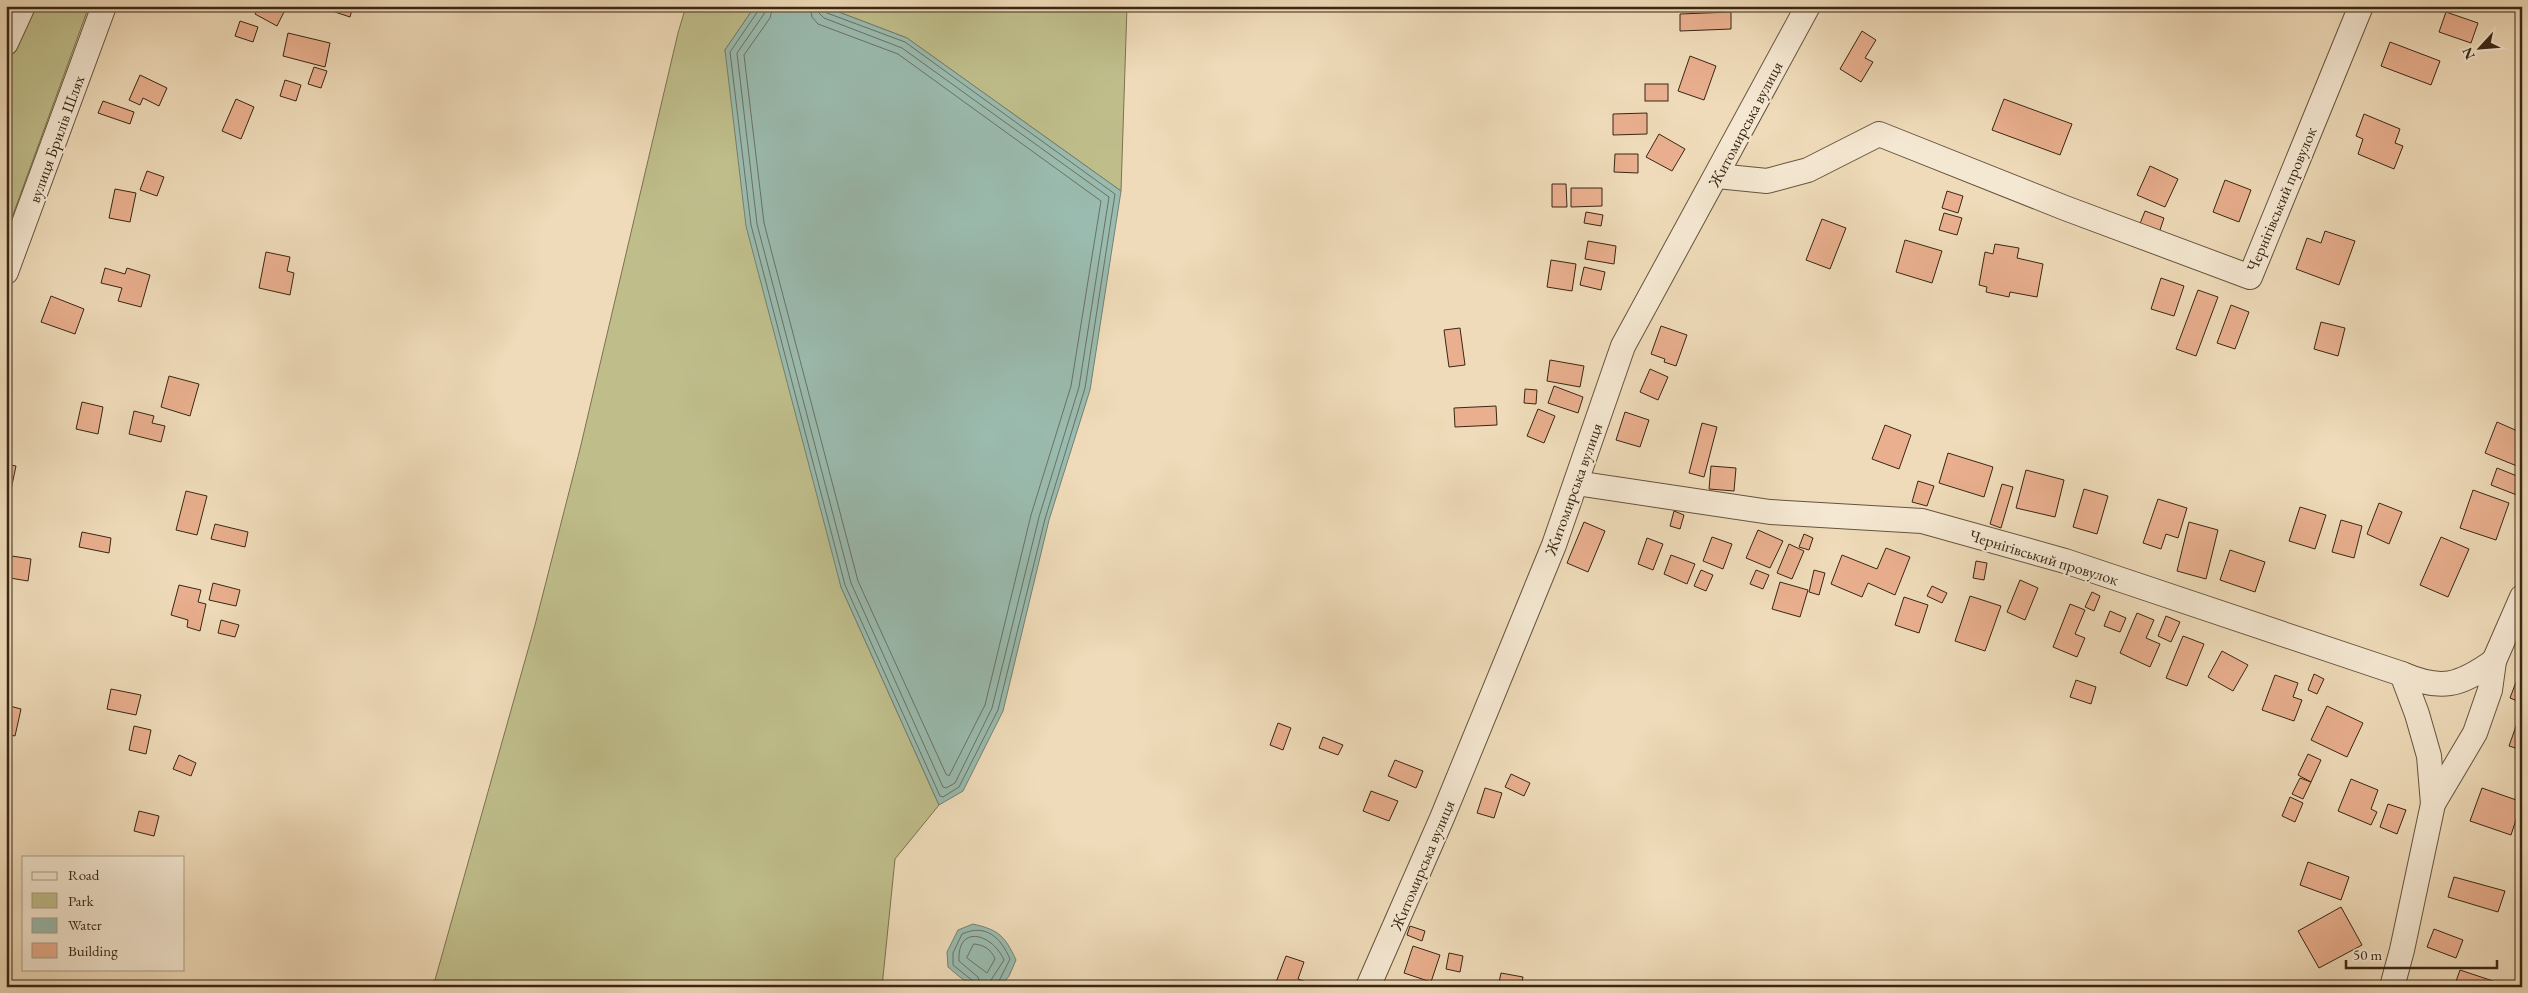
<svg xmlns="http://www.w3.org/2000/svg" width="2528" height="993" font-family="'EB Garamond',serif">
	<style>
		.green { fill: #bfbe8b; stroke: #7c7250 }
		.water { fill: #9abbaf; stroke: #738071 }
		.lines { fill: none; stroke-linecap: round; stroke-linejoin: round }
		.shore { stroke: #6a7162; stroke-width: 1 }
		.building { fill: #e9af8e; stroke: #392714 }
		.minor-casing { stroke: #66543d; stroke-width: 26 }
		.minor { stroke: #f5e8d2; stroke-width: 24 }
		.labels { text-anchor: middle; stroke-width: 4; stroke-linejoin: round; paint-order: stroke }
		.street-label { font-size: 16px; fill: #392714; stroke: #f5e8d2 }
	</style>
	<rect width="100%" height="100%" fill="#efdbb9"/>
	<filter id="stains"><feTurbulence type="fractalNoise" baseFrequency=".004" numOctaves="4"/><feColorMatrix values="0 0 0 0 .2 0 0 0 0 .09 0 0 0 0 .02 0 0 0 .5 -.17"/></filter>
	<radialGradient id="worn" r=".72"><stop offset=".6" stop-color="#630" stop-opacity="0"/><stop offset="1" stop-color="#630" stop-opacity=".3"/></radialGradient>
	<g class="green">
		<polygon points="6,6 89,6 6,234"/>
		<polygon points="686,6 755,6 725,50 841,587 939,805 895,859 882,987 433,987 535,625 580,449 678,33"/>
		<polygon points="823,6 1127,6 1121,191 907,38"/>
	</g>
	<g class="water">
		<polygon points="755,6 823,6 907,38 1121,191 1090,390 1049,520 1003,711 963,791 939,805 841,587 746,226 725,50"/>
		<path d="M 973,924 C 999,930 1005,936 1016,960 L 1009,976 L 1000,987 C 971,987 970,986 948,967 L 947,952 L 958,930 Z"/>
	</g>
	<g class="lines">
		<g class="shore">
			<polyline points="759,6 758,11 730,52 751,225 845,585 940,796 943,797 959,787 998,710 1045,519 1085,388 1115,194 905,42 827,13 824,6"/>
			<polyline points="765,6 764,14 737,53 757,224 851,583 943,787 946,788 955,783 992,708 1039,517 1079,387 1109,197 902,48 824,18 819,13 817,6"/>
			<polyline points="773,6 770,18 744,55 764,223 858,581 946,774 949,776 985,705 1031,515 1071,386 1101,201 898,54 818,24 812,17 810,6"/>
			<path d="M 974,944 C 984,945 991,949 995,959 L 987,973 L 967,958 Z"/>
			<path d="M 975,987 L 973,981 L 953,965 L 953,953 L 962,934 C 986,923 1001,938 1010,959 L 996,987"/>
			<path d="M 981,987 L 978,977 L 959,961 C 957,924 992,933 1004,960 L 991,980 L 990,987"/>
		</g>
	</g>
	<g class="building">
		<polygon points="260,6 287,6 277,26 255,14"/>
		<polygon points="317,6 353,6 350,17"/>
		<polygon points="1731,12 1731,29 1680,31 1680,14"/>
		<polygon points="2446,12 2478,23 2471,43 2439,32"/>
		<polygon points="240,21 258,27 253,42 235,36"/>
		<polygon points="1862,31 1876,40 1865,58 1873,62 1861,82 1840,69"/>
		<polygon points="288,33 330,43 325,67 283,56"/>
		<polygon points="2390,42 2440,61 2431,85 2381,66"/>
		<polygon points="1690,56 1716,66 1704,100 1678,91"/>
		<polygon points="314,67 327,71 321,88 308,84"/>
		<polygon points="140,75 167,88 159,106 143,98 140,105 129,100"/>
		<polygon points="285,80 301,85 296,101 280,96"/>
		<rect x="1645" y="84" width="23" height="17"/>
		<polygon points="236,99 254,107 241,139 222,131"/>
		<polygon points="2004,99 2072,124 2060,155 1992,130"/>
		<polygon points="103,101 134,112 130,124 98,113"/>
		<polygon points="1647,113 1647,134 1613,135 1613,114"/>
		<polygon points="2364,114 2400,129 2395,143 2403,146 2394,169 2358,154 2363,139 2356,136"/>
		<polygon points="1659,134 1685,149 1672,171 1646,157"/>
		<polygon points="1615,154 1638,154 1638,173 1614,172"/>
		<polygon points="2150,166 2178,179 2165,207 2137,195"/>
		<polygon points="147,171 164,177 157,196 140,190"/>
		<polygon points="2225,180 2251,190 2239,222 2213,212"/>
		<polygon points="1552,184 1566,184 1567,207 1552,207"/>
		<polygon points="1571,188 1602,188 1602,206 1571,207"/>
		<polygon points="115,189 136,193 130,222 109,218"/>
		<polygon points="1947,191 1963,196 1958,213 1942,208"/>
		<polygon points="2145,211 2164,218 2159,233 2139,226"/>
		<polygon points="1586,212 1603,215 1601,226 1584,223"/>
		<polygon points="1944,213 1962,218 1957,235 1939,230"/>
		<polygon points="1822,219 1846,228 1830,269 1806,260"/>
		<polygon points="2325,231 2355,241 2339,285 2296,269 2307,238 2321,243"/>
		<polygon points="1905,240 1942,251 1932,283 1896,272"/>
		<polygon points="1588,241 1616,246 1614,264 1585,259"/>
		<polygon points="1995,244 2019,248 2017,258 2043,264 2037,297 2010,292 2009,297 1986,292 1987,287 1979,285 1985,252 1993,254"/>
		<polygon points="266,252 290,257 287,271 294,273 290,295 259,288"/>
		<polygon points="1551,260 1576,264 1572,291 1547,287"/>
		<polygon points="1584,267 1605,272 1601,290 1580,285"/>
		<polygon points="105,268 125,274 127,268 150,275 141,307 118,301 122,288 101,283"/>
		<polygon points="2161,278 2184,286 2174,316 2151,309"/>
		<polygon points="2198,290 2218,297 2196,356 2176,349"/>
		<polygon points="51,296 84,309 75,334 41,322"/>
		<polygon points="2231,305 2249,312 2235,349 2217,343"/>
		<polygon points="2321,322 2345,328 2338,356 2314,349"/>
		<polygon points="1661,326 1687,335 1676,366 1664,362 1665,359 1651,354"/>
		<polygon points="1460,328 1465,365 1449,367 1444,330"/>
		<polygon points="1550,360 1584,366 1580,387 1547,381"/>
		<polygon points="1650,369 1668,377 1658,400 1640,392"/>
		<polygon points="169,376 199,384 190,416 161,407"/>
		<polygon points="1554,386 1583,397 1578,413 1548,403"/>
		<polygon points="1525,389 1537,390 1536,404 1524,403"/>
		<polygon points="82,402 103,407 98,434 76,429"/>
		<polygon points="1496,406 1497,425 1455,427 1454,408"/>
		<polygon points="1538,409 1555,416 1544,443 1527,436"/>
		<polygon points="134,411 154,416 152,423 165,426 161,442 129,434"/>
		<polygon points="1625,412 1649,420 1640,447 1616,440"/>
		<polygon points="2497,422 2522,433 2522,455 2517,466 2485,453"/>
		<polygon points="1702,423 1717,427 1704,477 1689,473"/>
		<polygon points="1885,425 1911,435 1899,469 1872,459"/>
		<polygon points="1948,453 1993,467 1984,497 1939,483"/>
		<polygon points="6,464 16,466 6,513"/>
		<polygon points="1711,466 1736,468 1734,491 1709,489"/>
		<polygon points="2497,468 2522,478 2522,497 2491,485"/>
		<polygon points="2026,470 2064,480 2055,517 2016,508"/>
		<polygon points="1918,481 1934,486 1927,506 1912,502"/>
		<polygon points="2002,484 2013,487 2001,528 1990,524"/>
		<polygon points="2084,489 2108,496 2097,534 2073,527"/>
		<polygon points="2473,490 2509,503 2496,540 2460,528"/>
		<polygon points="186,491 207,496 197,535 176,530"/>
		<polygon points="2158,499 2187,508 2178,538 2166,534 2161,549 2143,543"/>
		<polygon points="2379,503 2402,512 2389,544 2367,534"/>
		<polygon points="2300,507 2326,515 2315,549 2289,541"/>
		<polygon points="1674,511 1684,515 1680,529 1670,526"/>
		<polygon points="2341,520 2362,526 2354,558 2332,552"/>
		<polygon points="1584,522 1605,531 1588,572 1567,563"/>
		<polygon points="2189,522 2218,530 2206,579 2177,571"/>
		<polygon points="215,524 248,532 245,547 211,539"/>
		<polygon points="1758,530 1783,541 1770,568 1746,558"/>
		<polygon points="82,532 111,538 109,553 79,547"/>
		<polygon points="1804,534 1813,538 1809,550 1799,547"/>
		<polygon points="1712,537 1732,544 1723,569 1703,561"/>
		<polygon points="2441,537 2469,549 2448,597 2420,585"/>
		<polygon points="1647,538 1663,544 1653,570 1638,564"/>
		<polygon points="1789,544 1804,551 1792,579 1777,573"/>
		<polygon points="1886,548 1910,557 1895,595 1868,583 1862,597 1831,584 1842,555 1877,569"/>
		<polygon points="2230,550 2265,562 2255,592 2220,580"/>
		<polygon points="1671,555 1695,564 1687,584 1664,574"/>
		<polygon points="12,556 31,559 28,581 10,578"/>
		<polygon points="1976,561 1987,563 1984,580 1973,578"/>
		<polygon points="1701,570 1713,575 1706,591 1694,586"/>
		<polygon points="1756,570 1769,575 1763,589 1750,584"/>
		<polygon points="1814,570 1825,573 1819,595 1809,592"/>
		<polygon points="2020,580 2038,588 2025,620 2007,612"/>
		<polygon points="1780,582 1808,590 1800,617 1772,609"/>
		<polygon points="213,583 240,590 236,606 209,600"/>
		<polygon points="179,585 201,590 198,602 206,604 200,631 187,627 188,620 171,615"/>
		<polygon points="1932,586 1947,593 1942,603 1927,596"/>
		<polygon points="2092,592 2100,596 2094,611 2085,607"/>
		<polygon points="1970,596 2001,606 1985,651 1955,641"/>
		<polygon points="1904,597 1928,605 1919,633 1895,625"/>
		<polygon points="2070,604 2085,610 2075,634 2085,638 2077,657 2053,647"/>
		<polygon points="2110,611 2126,618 2120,632 2104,626"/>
		<polygon points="2137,613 2154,620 2146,638 2160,644 2150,667 2120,653"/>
		<polygon points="2166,616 2180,622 2171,642 2158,636"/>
		<polygon points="221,620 239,625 235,637 218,633"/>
		<polygon points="2183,636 2204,644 2187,686 2166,678"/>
		<polygon points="2222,651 2248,665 2233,691 2208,677"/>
		<polygon points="2314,674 2324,679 2317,694 2308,690"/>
		<polygon points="2275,675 2298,683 2293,697 2302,700 2294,721 2262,710"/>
		<polygon points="2076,680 2096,687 2091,704 2070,697"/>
		<polygon points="2516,682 2522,684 2522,703 2510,698"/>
		<polygon points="111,689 141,695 136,715 107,709"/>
		<polygon points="6,705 21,709 15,736 6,734"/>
		<polygon points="2327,706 2363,723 2347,757 2311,740"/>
		<polygon points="2521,712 2522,712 2522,750 2509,746"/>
		<polygon points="1278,723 1291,728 1283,750 1270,745"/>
		<polygon points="134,726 151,730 146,754 129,750"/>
		<polygon points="1323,737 1343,745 1338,755 1319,748"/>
		<polygon points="2308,754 2321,760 2311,782 2298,775"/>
		<polygon points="179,755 196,763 191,776 173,769"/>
		<polygon points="1395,760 1423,771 1416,788 1388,776"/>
		<polygon points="1511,774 1530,783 1524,796 1505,787"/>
		<polygon points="2300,778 2311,782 2303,799 2292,794"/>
		<polygon points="2351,779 2378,790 2371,809 2377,812 2371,825 2338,811"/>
		<polygon points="1485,788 1502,793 1494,818 1477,813"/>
		<polygon points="2482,788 2522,802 2511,835 2470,821"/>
		<polygon points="1371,791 1398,801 1389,821 1363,811"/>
		<polygon points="2290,797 2303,803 2295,822 2282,816"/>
		<polygon points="2388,804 2406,810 2397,834 2380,827"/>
		<polygon points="139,811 159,816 154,836 134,831"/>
		<polygon points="2308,862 2349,877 2341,900 2300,885"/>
		<polygon points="2454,877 2505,891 2498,912 2448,897"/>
		<polygon points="2341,907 2362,945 2319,968 2298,931"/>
		<polygon points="1410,926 1425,931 1422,941 1407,935"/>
		<polygon points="2434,929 2463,940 2456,958 2427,947"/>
		<polygon points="1413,946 1440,955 1431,982 1404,973"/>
		<polygon points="1449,953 1463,956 1460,972 1446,969"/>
		<polygon points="1286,956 1304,962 1298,979 1306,982 1304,987 1275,985"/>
		<polygon points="2460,970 2493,981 2491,987 2454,987"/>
		<polygon points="1501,973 1523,977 1521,987 1498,987"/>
	</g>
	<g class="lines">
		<defs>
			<g id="minor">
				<polyline points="6,43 23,6"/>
				<polyline points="1717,176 1767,181 1808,170 1879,134 2065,208 2250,277 2361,6"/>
				<polyline points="6,272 104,6"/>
				<path d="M 1576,483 L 1770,512 L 1922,521 L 2065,561 L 2402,674 C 2441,691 2459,686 2494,661"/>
				<polyline points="2402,674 2417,714 2429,756 2433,804"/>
				<polyline points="1368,987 1442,818 1554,545 1623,346 1808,6"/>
				<polyline points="2392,987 2402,950 2433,804 2475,733 2490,690 2494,661 2522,597"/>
			</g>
		</defs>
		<use href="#minor" class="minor-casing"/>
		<use href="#minor" class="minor"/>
	</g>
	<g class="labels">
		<g class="street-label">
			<text transform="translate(1745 124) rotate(-62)" y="6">Житомирська вулиця</text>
			<text transform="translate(56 139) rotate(-70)" y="6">вулиця Брилів Шлях</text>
			<text transform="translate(2281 199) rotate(-67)" y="6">Чернігівський провулок</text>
			<text transform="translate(1573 489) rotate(-70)" y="6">Житомирська вулиця</text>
			<text transform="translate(2044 557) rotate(17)" y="6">Чернігівський провулок</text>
			<text transform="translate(1422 865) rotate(-67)" y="6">Житомирська вулиця</text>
		</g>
	</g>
	<rect width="2528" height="993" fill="none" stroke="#efdbb9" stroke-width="25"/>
	<rect x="8" y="8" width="2513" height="978" fill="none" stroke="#392714" stroke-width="2.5"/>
	<rect x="12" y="12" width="2503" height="968" fill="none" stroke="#392714"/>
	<rect x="22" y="856" width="162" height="115" fill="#f5e8d2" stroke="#aa9b86"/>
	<rect x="32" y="872" width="25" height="8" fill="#f5e8d2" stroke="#aa9b86"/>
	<text x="68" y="880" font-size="15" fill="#392714">Road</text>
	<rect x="32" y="893" width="25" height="15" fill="#bfbe8b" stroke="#aa9b86"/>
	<text x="68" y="906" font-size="15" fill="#392714">Park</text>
	<rect x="32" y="918" width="25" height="15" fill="#9abbaf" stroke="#aa9b86"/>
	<text x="68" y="930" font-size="15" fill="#392714">Water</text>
	<rect x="32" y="943" width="25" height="15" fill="#e9af8e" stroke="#aa9b86"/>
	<text x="68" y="956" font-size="15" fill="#392714">Building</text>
	<g transform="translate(2480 48) rotate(244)" stroke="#f5e8d2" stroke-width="4" paint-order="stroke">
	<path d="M0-4L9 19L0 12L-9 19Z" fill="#392714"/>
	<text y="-8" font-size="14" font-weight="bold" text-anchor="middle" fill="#392714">N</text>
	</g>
	<path d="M2346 960v8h151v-8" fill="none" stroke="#392714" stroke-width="2.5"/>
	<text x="2353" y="960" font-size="15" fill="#392714" stroke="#f5e8d2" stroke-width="4" paint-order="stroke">50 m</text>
	<rect width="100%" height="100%" filter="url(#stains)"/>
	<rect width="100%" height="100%" fill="url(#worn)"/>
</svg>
